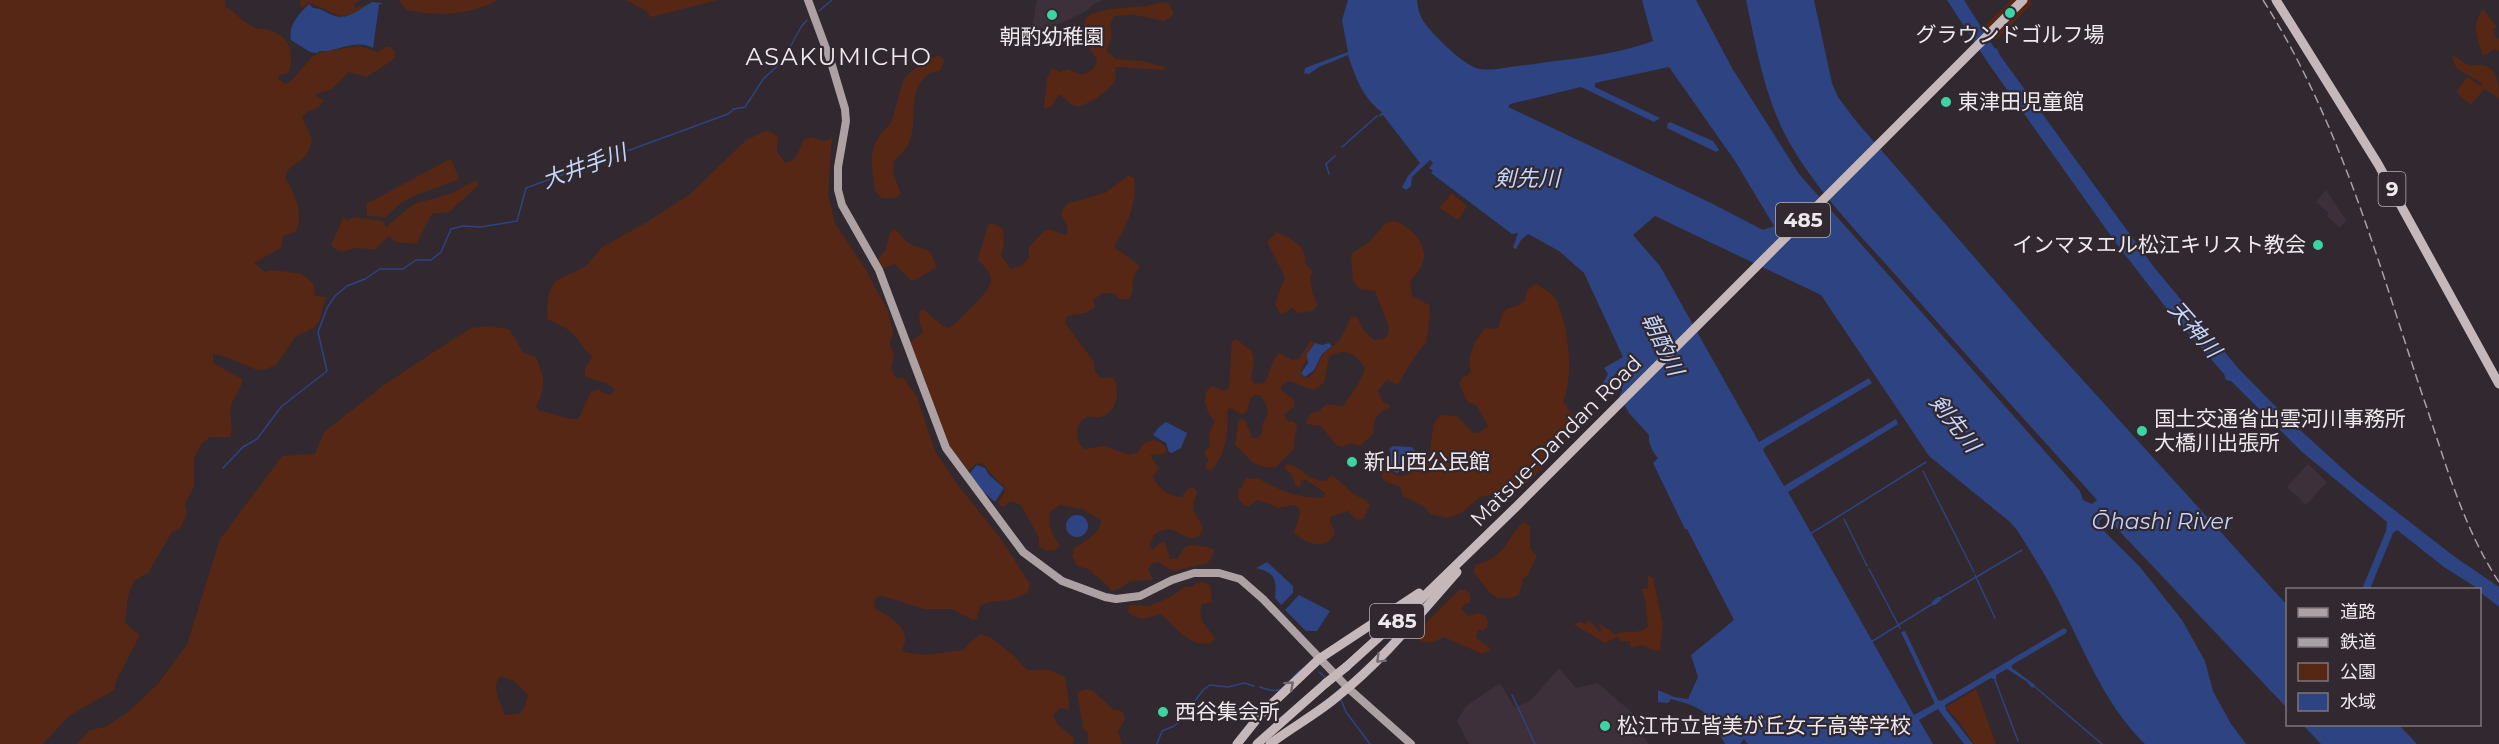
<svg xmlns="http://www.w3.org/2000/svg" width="2499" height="744" font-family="Montserrat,'Noto Sans JP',sans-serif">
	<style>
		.built { fill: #3d303a }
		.green { fill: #552714; fill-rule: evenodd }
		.water { fill: #2d4382; fill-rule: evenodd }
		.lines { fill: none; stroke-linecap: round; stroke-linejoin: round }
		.stream { stroke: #2d4382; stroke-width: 1.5 }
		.canal { stroke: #2d4382; stroke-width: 4.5 }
		.major { stroke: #ada1a3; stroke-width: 8 }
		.highway { stroke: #c6b8ba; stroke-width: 9 }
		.rail { stroke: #a8a1a6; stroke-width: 1.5; stroke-dasharray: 9 4.5; stroke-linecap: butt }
		.highway-bridge { stroke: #c6b8ba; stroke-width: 9 }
		.oneway { stroke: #74696e }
		.poi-dot { fill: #3ed4a2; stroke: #31292f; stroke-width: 2 }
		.labels { text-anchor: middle; stroke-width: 4.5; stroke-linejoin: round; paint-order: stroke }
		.shield { fill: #31292f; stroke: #b5afb4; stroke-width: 1.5 }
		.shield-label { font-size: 20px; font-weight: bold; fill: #eee9ed }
		.poi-label { font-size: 21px; fill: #eee9ed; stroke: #31292f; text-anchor: start }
		.street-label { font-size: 21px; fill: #eee9ed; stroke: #31292f }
		.water-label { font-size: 22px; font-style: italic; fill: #c4d4fa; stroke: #31292f }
		.quarter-label { font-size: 24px; letter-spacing: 1.5px; fill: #eee9ed; stroke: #31292f }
	</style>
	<rect width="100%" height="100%" fill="#31292f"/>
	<g class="built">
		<polygon points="1037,0 1103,0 1094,4 1086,11 1057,25 1036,30 1032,27"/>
		<polygon points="2326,190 2346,220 2340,228 2327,216 2329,213 2316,202"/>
		<polygon points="2308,464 2327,482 2306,505 2287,487"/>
		<polygon points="1559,668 1576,688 1598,683 1637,717 1639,731 1649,744 1469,744 1457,721 1466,706 1500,683 1515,708 1531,700"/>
	</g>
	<g class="green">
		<path d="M 0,0 L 225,0 L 225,6 C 235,13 246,24 256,28 C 261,30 266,28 270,30 C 291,38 294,52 289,72 L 279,76 L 278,79 L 285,84 L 293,79 L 312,57 L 321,52 L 359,46 L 378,52 L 386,47 L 391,47 L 395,52 L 395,57 C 390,63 373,73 366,77 L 349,72 L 332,89 L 316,94 L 316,96 L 324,101 C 318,111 307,109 302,117 L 312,139 C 307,168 292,157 285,177 C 294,194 306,214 295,232 L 283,236 L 281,248 L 254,263 L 265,272 C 277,268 287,273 300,273 L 313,283 L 315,296 L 326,297 L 319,322 L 315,327 L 295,337 L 277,364 L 267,369 L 257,370 L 226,357 L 213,354 L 213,363 L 242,379 C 242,390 233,396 231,407 C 229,417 234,428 230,437 L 210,437 L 202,443 L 194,458 L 194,487 L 185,503 L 187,514 L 180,528 L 172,532 L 148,573 L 134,581 L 128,596 L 125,623 L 140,635 L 116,681 L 114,690 L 69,716 L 43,744 L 0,744 Z"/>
		<path d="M 301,0 L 360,0 L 354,4 L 355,8 L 367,4 C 336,28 336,9 308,3 L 304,7 L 299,5 Z"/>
		<path d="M 398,0 L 498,0 C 471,15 437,17 407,10 Z"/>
		<polygon points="626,0 718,0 652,17 649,16 648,12"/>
		<polygon points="2011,0 2030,0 2033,3 1996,40 1986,25"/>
		<path d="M 1164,2 L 1169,4 L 1174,13 L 1172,16 L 1164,21 L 1135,15 L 1114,16 L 1110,25 L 1112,37 L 1106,51 L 1116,59 L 1143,61 L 1164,67 L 1164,70 L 1117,67 L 1115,68 C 1115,74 1117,77 1114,82 C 1110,90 1085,108 1076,106 C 1069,105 1067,99 1061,95 L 1058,96 L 1052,106 L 1046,109 L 1044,107 L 1047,78 L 1052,68 L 1060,72 L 1068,69 L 1081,75 C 1089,72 1096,69 1097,60 L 1089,47 L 1092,37 C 1090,34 1088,32 1086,30 C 1075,6 1130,8 1140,7 C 1148,6 1156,3 1164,2 Z"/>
		<path d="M 2483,9 L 2497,27 L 2493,29 L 2495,34 L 2493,35 L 2499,39 L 2499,51 L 2495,49 L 2483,56 C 2478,39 2470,25 2483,9 Z"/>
		<path d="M 938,55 L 945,60 L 940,71 L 929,73 C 924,78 917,85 916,93 C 910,120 920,141 894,161 L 893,172 L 901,194 L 896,198 L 882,198 L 875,191 C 873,172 867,154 879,137 C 883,130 889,127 892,119 C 907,76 894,79 938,55 Z"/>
		<path d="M 2452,56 C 2459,56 2461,63 2469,65 C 2473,67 2478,64 2483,65 C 2499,69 2499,85 2499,98 L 2484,89 L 2471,105 L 2456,92 L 2467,77 L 2481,86 L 2483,84 L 2456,68 Z"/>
		<path d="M 768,130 L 778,136 L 777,152 L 785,163 C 797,160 799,151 803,140 L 811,137 L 824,141 L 832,138 L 828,195 L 835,223 L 866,270 L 888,311 L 893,332 L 890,344 L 894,356 L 891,369 L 896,378 L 904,378 L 917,397 L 935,451 L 957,484 L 1001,539 L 1030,584 L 1028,592 L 1011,600 L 989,602 L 980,606 L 977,619 L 973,620 L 951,609 L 924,609 L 883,596 L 877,597 L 874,602 L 875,608 C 889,617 914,629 902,649 L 904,652 L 926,655 L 964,650 L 970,642 L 981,634 L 990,637 L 1014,656 L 1027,670 L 1049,670 L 1065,677 L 1069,701 L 1069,710 L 1060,708 L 1053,716 L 1058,725 L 1074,738 L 1073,744 L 77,744 L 90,730 L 105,727 L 127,713 L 158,684 L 187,644 L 220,539 L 282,456 L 315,454 L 324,432 L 384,385 L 429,355 L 471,328 L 490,326 L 509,329 L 523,352 L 536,357 C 544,375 547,388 536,406 L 539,411 C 553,412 565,420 578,419 L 591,392 L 598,390 L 609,395 L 615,390 C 607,380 596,382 585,376 L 585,369 L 593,356 C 583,351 581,341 573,334 C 565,326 556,324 547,319 L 548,295 L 555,281 L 586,266 L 602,247 L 647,222 L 690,194 L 746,140 ZM 500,676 L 514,681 L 528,695 L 524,709 L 518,714 L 505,715 C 502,703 490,689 500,676 Z"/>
		<polygon points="448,160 451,160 459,177 457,180 414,196 401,203 386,217 367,216 366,204"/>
		<path d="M 1129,175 L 1134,178 C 1138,203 1127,225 1114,247 L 1140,266 L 1133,279 L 1132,294 L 1128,299 L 1120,300 L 1115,294 L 1103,293 L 1093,300 L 1095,307 L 1086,313 L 1067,316 L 1065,323 L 1094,362 L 1095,372 L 1101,378 L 1113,377 C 1121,390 1118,411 1101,417 C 1097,418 1091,416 1087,417 C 1074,423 1075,441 1084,449 L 1104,446 L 1130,455 L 1138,452 C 1145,438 1158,436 1167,449 L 1163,454 L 1150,455 L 1159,469 L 1153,476 C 1157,488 1169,497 1181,497 L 1188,489 L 1193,487 L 1197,492 C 1190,512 1195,511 1203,528 C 1197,547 1183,534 1172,530 C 1165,528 1159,531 1154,535 L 1149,547 L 1153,550 L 1160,543 L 1165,542 L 1170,559 L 1177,559 C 1179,556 1182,549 1185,547 C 1190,543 1210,547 1215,550 L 1208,563 L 1173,571 L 1158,562 L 1152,564 L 1148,570 L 1153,579 L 1151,580 L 1131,581 L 1119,589 L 1111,591 C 1106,581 1096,579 1091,570 L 1077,566 L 1072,556 L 1074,549 C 1084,541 1101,534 1101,520 L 1082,509 L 1060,505 L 1051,511 C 1047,526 1051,533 1060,545 L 1056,550 L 1047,551 L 1039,546 L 1039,538 L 1021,505 L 1010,501 L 1004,507 L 1000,506 L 998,502 L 1003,495 L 1005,487 C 995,480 990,471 982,463 L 976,464 L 966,472 L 947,441 L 910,343 L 923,332 L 919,321 L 920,311 L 923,309 L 944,327 L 950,328 C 959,319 994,290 991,277 C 990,272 981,264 978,259 L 988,225 L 993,223 L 1003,229 L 1004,246 L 1001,256 L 1011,269 L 1022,265 L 1029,258 L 1029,247 L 1043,232 L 1049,229 L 1064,235 L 1067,234 L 1068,228 L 1061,214 L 1066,204 L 1105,193 Z"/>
		<path d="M 476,180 L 479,185 L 449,212 L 432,214 L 416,244 L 396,242 L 389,236 L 374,250 C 369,249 364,248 358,248 C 346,248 342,258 331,245 L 344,216 L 346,221 L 354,217 L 383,221 L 386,227 L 414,204 L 452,193 Z"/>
		<polygon points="1452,193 1467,206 1458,220 1439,208"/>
		<path d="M 1395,221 C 1410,226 1429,245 1423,262 C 1420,270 1414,276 1410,283 L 1412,296 L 1429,305 L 1430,317 L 1426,343 L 1415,356 L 1399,383 L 1394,384 L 1387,379 L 1378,391 L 1383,402 L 1390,405 L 1390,407 C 1378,412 1372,420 1374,433 L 1360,446 L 1350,443 L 1343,447 L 1337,446 L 1321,426 L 1306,424 C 1307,414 1311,413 1320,411 C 1325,400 1333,406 1343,406 L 1358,384 L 1365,369 C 1356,353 1345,347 1329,357 L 1324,383 L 1314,390 L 1288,381 L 1281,386 L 1281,390 L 1294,400 L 1295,406 L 1284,415 L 1288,422 L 1293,421 L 1297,425 L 1293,450 L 1276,467 L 1268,468 L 1253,463 L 1235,445 L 1238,421 L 1242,419 L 1246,422 L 1252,438 L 1258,438 L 1262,433 C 1260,414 1277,419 1260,395 L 1255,395 L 1250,399 L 1247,412 L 1240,414 L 1230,408 L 1227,410 C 1229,430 1226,456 1211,470 L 1206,469 L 1205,466 L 1209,459 L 1205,456 L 1205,450 L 1210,447 L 1209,434 L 1215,421 C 1207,414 1198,394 1212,386 L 1225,391 L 1229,388 L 1232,341 L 1236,339 L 1252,351 L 1254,361 L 1251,379 L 1255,384 L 1264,383 C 1271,374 1270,361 1279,353 L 1292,360 L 1299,359 L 1311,340 L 1314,343 C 1308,354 1306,362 1300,372 L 1304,378 L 1309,377 L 1315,371 L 1323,354 L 1339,341 L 1352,316 L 1357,317 L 1363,329 L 1374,340 L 1383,339 L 1388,335 L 1389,327 L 1375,291 L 1359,289 L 1353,281 L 1351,254 L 1369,242 L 1386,223 Z"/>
		<path d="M 895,229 C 900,233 903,239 909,243 C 924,252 932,245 936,268 L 915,280 L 910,280 L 895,264 L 883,268 L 878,259 L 885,251 L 890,233 Z"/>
		<path d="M 1277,232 C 1291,239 1306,245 1305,263 L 1313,272 L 1310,276 L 1313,295 L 1318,305 L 1313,311 L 1298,313 L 1292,308 L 1281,315 L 1275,304 L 1285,277 L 1267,242 Z"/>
		<path d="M 1536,284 C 1543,288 1554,294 1557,302 C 1569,327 1574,377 1563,402 L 1572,414 L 1574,423 L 1542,469 L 1519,490 L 1480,497 L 1463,512 L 1448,518 L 1430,514 L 1424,507 L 1403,496 L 1400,487 C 1391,482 1381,484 1381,471 L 1386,470 L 1399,476 L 1409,474 L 1419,459 L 1430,453 L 1433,425 L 1440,415 L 1457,416 L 1472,432 L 1478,433 L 1488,426 L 1476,405 L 1468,402 L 1459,384 L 1462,377 L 1467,376 L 1471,371 C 1466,356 1475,340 1485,328 L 1494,329 L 1499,327 C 1504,298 1511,315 1525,300 C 1526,291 1528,288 1536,284 Z"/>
		<path d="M 1287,464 C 1301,465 1307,481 1325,481 L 1331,475 C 1340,480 1346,488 1354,494 C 1360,499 1365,497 1370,505 L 1363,519 L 1357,520 L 1348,511 L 1330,517 L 1330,522 L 1335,530 C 1331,552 1305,545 1294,532 L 1300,515 L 1299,508 L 1294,505 L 1279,508 L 1258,500 L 1248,507 C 1240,503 1237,499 1238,489 L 1242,487 L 1246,477 L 1251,479 L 1258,478 C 1275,489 1302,500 1323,497 L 1325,493 L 1306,480 L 1302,480 L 1300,487 L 1295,485 L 1292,475 L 1284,468 Z"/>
		<path d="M 1523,522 L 1530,526 L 1530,548 L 1537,556 L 1528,575 L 1523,579 L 1519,595 C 1491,605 1490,591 1474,573 L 1475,565 C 1509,555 1502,543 1523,522 Z"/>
		<path d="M 1648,575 L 1653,578 L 1663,625 L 1660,650 L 1654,651 L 1642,645 L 1631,648 L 1629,641 L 1621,641 L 1617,637 L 1605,643 L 1573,624 L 1580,622 L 1586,624 L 1588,620 L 1600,632 L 1602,630 L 1598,623 L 1615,634 C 1627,628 1636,637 1648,626 L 1645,598 L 1641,589 L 1648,588 Z"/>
		<path d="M 1203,582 L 1210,585 L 1212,602 L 1202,604 C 1196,618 1207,627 1215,638 L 1212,643 C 1187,648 1177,626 1160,614 C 1148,619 1138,621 1128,612 L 1129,605 L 1149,606 L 1171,597 L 1185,586 L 1191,587 L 1197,583 Z"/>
		<path d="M 1459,590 L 1465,590 L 1470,594 L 1470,603 L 1465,604 L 1461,609 L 1468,616 L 1479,613 L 1485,616 L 1488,621 L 1487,628 L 1483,631 L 1478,630 L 1476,638 L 1488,646 L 1490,651 L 1482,654 L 1444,637 C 1433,644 1423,645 1414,635 C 1429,620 1443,605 1459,590 Z"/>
		<polygon points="1087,689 1093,691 1114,710 1119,710 1124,714 1124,721 1118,732 1122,744 1088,744 1088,733 1083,728 1077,692"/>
		<polygon points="1976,689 1996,744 1974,744 1960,723 1946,707"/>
	</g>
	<g class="water">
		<path d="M 1348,0 L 1417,0 C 1418,8 1419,15 1424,22 C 1432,34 1465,67 1480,69 C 1494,71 1512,66 1526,65 C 1568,59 1613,56 1653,41 L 1642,0 L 1696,0 L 1732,68 L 1799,174 L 2080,491 L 2083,500 L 2092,504 L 2097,500 C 2031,427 1965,354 1900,280 C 1863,238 1820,195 1792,147 C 1765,102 1757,50 1746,0 L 1814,0 L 1832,83 L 1838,97 L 1856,121 L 2041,334 L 2287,605 L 2287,708 L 2105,516 L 2099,521 L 2100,527 L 2140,567 L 2182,620 L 2205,661 L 2213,691 L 2231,724 L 2246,744 L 2145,744 C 2102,702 2083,646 2055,594 C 2044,572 2030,551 2017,530 L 2010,522 L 1929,456 L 1821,295 L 1655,216 L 1633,235 L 1660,266 L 1759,442 L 1869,378 L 1872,383 L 1765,447 L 1763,450 L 1784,486 L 1896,419 L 1898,424 L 1890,429 L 1788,492 L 1914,715 L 1934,704 L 1934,702 L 1901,632 L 1905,631 L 1938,700 L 1941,701 L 2064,628 L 2067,630 L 2066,633 L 2012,665 L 2012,668 L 2035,685 L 2032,688 L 2026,681 L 2007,669 L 1996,675 L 1996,680 L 1991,678 L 1945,705 L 1946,710 L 1973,744 L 1964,744 L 1938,709 L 1919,720 L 1933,744 L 1748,744 L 1744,739 L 1740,744 L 1725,744 C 1707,712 1708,709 1671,699 L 1668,703 L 1658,702 L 1658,690 L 1674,697 L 1688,699 L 1698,677 L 1691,655 L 1734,620 L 1687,529 L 1685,529 L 1653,463 L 1658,458 C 1652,451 1648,443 1649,435 L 1629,413 L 1619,396 L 1622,391 L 1621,376 L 1627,367 L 1619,369 L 1604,390 L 1597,394 L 1608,374 L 1604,368 L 1623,357 L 1584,273 L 1559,251 L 1528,234 L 1521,240 L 1516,249 L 1513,248 L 1518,233 L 1512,234 L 1431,173 L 1433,171 L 1429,168 L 1433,163 L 1430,160 L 1412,177 L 1411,186 L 1406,190 L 1402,187 L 1408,176 L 1420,163 L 1383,115 L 1378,117 L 1382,112 C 1363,99 1355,76 1348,55 L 1319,67 L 1309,74 L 1304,73 L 1305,68 L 1348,52 L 1342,20 ZM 1669,67 L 1735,161 L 1774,226 L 1763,230 L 1711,203 L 1508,107 L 1510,104 L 1581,87 L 1654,122 L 1660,118 L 1595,87 L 1595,83 Z"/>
		<polygon points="1947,0 1964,0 1995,49 1997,48 1999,54 2153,266 2238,368 2290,421 2353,478 2455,557 2499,587 2499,607 2480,592 2480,590 2444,567 2397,530 2393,533 2370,589 2362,589 2386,531 2387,522 2302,452 2231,381 2226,380 2224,374 2167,309 2116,243 1988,63"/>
		<path d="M 372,2 L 383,3 L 379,5 L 373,48 C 356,38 338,52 320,51 L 317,53 L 310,52 L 291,40 C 288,25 299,14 309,4 L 313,8 C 320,8 323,11 330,14 C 346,23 359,9 372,2 Z"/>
		<polygon points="1670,122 1713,141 1719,150 1716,152 1667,128 1668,123"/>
		<polygon points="1315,343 1322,345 1329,343 1332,346 1322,354 1314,370 1305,377 1301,373 1308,363 1307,354"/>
		<polygon points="1166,422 1187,433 1181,448 1172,453 1169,452 1166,443 1153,435 1159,427"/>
		<path d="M 1393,446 L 1411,447 L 1416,451 C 1417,463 1406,467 1397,473 L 1387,468 L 1391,453 L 1389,449 Z"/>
		<polygon points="977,465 985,468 989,475 1004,488 995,502 978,487 969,474"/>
		<circle cx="1077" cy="526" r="11"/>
		<path d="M 1267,562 L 1293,586 L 1293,593 L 1281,605 L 1275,598 C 1277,580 1275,572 1256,568 Z"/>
		<polygon points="1299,595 1330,611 1317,631 1306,631 1285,610"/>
		<polygon points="2303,725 2399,725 2417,744 2321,744"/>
	</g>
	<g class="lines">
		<g class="stream">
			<polyline points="819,11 832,0"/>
			<polyline points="1342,147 1377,116"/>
			<polyline points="1329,174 1326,164 1335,156"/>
			<polyline points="223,468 243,447 257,439 281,407 327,371 318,332 327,308 335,296 347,286 365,279 380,269 403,269 416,260 431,260 441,252 451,229 463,226 480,227 517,221 526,188 728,114 734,109 745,107 764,78 782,62 801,27 807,20"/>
			<polyline points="1923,471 1974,572"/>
			<polyline points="1844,519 1867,566"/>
			<polyline points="1810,534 1926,462"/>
			<polyline points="1869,569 1900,628"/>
			<polyline points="1975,575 1995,618"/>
			<polyline points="1939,599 2022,550"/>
			<polyline points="1871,642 1934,603"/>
			<polyline points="1319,672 1325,677"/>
			<polyline points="1995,680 2018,741"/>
			<polyline points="2034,686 2102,744"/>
			<path d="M 1260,687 C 1283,696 1283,687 1300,670"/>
			<polyline points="1512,695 1535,744"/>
			<polyline points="1341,700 1346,712 1370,744"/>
			<polyline points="1190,708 1203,690 1210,685 1228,687 1244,683 1254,686"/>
			<polyline points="1157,744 1162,731 1174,726 1187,716"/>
		</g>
		<polyline class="canal" points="1934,603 1939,599"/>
		<polyline class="major" points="808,0 831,62 845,109 846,121 838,167 838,190 842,205 879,270 946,448 1023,552 1062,581 1105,597 1116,599 1140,596 1172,580 1194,573 1219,573 1240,579 1263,599 1348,688 1411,744"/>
		<g class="highway">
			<polyline points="2276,0 2378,164 2499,384"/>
			<polyline points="1346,667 1419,601 1517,506 2023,0"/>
			<polyline points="1237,744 1261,714 1319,659 1419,593"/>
			<polyline points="1257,744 1326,683"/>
			<path d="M 1270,744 C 1292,727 1317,714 1338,696 C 1383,660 1419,615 1457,572"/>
		</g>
		<path class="rail" d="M 2263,0 C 2340,121 2378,262 2423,397 C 2445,460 2462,526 2499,582"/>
		<polyline class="highway-bridge" points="1326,683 1346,667"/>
	</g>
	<defs><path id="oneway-chevron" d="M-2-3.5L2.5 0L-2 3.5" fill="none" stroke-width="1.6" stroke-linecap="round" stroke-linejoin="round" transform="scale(1.5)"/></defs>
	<g class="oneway">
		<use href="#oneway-chevron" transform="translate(1380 659) rotate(135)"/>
		<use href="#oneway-chevron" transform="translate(1290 685) rotate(-42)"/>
	</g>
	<g class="poi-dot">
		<circle cx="2010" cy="13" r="6"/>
		<circle cx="1052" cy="15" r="6"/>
		<circle cx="1946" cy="102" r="6"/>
		<circle cx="2318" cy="245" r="6"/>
		<circle cx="2142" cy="431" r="6"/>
		<circle cx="1352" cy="462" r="6"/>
		<circle cx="1163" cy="712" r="6"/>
		<circle cx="1605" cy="726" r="6"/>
	</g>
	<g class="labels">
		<g class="shield">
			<rect x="2378.5" y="172" width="27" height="34" rx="4.5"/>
			<rect x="1776" y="203" width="54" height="34" rx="4.5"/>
			<rect x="1370" y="604" width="54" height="34" rx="4.5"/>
		</g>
		<g class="shield-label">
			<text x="2392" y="196">9</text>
			<text x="1803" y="227">485</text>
			<text x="1397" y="628">485</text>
		</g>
		<g class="poi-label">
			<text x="2010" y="42" text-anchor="middle">グラウンドゴルフ場</text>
			<text x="1052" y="44" text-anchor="middle">朝酌幼稚園</text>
			<text x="1958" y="109">東津田児童館</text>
			<text x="2306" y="252" text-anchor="end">インマヌエル松江キリスト教会</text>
			<text x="2154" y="426">国土交通省出雲河川事務所<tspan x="2154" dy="24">大橋川出張所</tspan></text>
			<text x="1364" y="469">新山西公民館</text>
			<text x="1175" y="719">西谷集会所</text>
			<text x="1617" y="733">松江市立皆美が丘女子高等学校</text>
		</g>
		<g class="street-label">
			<text transform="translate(1556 441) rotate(-45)" y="7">Matsue-Dandan Road</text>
		</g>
		<g class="water-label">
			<text transform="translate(584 166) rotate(-20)" y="8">大井手川</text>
			<text x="1527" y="186">剣先川</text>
			<text transform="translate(2195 329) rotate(49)" y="8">天神川</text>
			<text transform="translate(1663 344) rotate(64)" y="8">朝酌川</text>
			<text transform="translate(1955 423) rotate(52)" y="8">剣先川</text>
			<text x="2162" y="529">Ōhashi River</text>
		</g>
		<g class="quarter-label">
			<text x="839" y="65">ASAKUMICHO</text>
		</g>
	</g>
	<rect x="2286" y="588" width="195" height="138" fill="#31292f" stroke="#7d767b" stroke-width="1.5"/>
	<rect x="2298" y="608" width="30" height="9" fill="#ada1a3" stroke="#7d767b" stroke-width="1.5"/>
	<text x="2340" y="618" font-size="18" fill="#eee9ed">道路</text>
	<rect x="2298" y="638" width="30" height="9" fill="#a8a1a6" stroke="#7d767b" stroke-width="1.5"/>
	<text x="2340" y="648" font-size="18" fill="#eee9ed">鉄道</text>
	<rect x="2298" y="663" width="30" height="18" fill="#552714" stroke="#7d767b" stroke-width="1.5"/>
	<text x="2340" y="678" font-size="18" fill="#eee9ed">公園</text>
	<rect x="2298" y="693" width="30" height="18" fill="#2d4382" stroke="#7d767b" stroke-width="1.5"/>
	<text x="2340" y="708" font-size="18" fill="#eee9ed">水域</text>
</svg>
